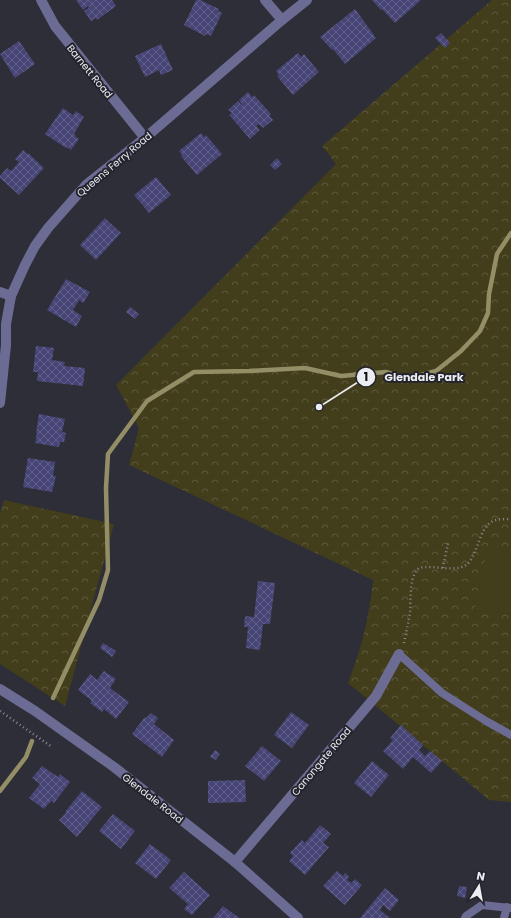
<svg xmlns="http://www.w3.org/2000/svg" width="511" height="918" font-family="Poppins,sans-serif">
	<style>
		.park { fill: url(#park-crowns) }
		.garden { fill: #423d1a }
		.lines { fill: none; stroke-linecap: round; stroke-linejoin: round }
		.stream { stroke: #948e66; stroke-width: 4.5 }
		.building { fill: url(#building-cross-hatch) }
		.path { stroke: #8a8b92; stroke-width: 2.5; stroke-dasharray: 1 3; stroke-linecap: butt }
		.lane { stroke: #6c6b94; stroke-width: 8 }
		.street { stroke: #6c6b94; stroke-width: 10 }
		.labels { text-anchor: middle; stroke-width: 4; stroke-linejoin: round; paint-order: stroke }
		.street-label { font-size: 10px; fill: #ecedf3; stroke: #24242d }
		.leader { fill: none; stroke: #ecedf3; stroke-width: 1.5 }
		.callout-dot { fill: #ecedf3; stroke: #24242d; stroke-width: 1.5 }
		.mark-label { font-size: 12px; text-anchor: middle; font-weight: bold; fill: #111 }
		.callout-label { font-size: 11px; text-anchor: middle; font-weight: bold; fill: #ecedf3; stroke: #24242d; stroke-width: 4; stroke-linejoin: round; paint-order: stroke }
	</style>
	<defs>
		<pattern id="park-crowns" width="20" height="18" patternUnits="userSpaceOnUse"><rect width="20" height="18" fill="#423d1a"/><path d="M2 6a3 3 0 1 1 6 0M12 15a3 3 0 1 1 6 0" fill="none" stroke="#5d593c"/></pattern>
		<pattern id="building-cross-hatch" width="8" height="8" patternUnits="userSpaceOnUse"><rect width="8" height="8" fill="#474576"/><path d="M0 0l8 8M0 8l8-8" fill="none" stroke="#62608a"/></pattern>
	</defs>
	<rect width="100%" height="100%" fill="#2d2e37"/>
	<g class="park">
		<path d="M 492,0 L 511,0 L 511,802 L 489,800 L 348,683 C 362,647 369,618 373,580 L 129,465 L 139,428 L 116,385 L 336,164 L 322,146 Z"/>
		<polygon points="4,500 114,524 65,706 0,664 0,513"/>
	</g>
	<polygon class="garden" points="488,548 511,553 511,615 475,608"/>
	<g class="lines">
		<g class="stream">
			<polyline points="53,698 99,600 108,570 106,488 108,454 147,401 194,372 249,371 305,368 341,376 386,372 407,379 436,371 461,351 480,331 488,313 489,294 497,254 511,233"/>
			<polyline points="0,791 26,757 32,741"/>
		</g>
	</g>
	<g class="building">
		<polygon points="76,0 112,0 116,6 97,20 96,18 91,21 84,11 89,8 88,6 83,10"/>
		<polygon points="196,0 200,0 219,9 218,11 222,13 211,36 206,34 205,36 184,25"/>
		<polygon points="372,0 421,0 395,23 382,9 381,10"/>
		<polygon points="355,9 376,38 345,64 333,49 332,50 320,37"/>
		<polygon points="441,33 450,43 445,48 435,38"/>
		<polygon points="19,41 35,64 15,78 0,54"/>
		<polygon points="161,44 173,70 161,75 159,70 145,77 135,56"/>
		<polygon points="298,53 301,57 304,54 319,72 293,95 277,76 279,75 276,71"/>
		<polygon points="248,92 252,97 254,95 271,114 269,115 273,120 263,128 259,124 256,126 260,130 250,139 229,115 232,113 228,110 238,101 242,106 242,105 239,100"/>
		<polygon points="63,108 73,115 76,111 84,117 74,134 76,135 75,136 79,139 71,150 67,147 66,148 45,134"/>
		<polygon points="201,133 204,137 206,135 222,154 197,175 181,156 182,155 179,151"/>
		<polygon points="23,150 27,154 28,153 44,168 19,195 0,178 0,176 7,168 11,171 19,162 15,159"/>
		<polygon points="277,158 282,164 275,170 270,165"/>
		<polygon points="156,177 171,195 149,213 134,195"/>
		<polygon points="105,218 121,233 96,260 80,245"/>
		<polygon points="66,279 90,292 83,303 79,300 73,310 82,316 76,327 47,310"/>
		<polygon points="130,307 139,314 135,319 126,312"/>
		<polygon points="36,346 54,348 52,360 65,362 64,366 85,368 83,386 37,381 38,372 33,372"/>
		<polygon points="39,414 65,419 62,432 66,433 64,442 60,442 59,447 35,443 37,433 36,433"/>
		<polygon points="28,458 55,462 53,476 56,476 52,492 23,487"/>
		<polygon points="258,581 275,583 270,624 263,624 260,650 246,648 248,627 244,627 245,616 254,617"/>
		<polygon points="103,643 116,651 112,657 100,648"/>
		<polygon points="104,671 116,679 110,688 129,702 116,719 104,709 102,712 90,703 92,701 78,690 90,674 97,680"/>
		<polygon points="291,712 309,725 292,748 274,735"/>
		<polygon points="151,713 158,718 154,724 174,740 162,757 132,734 145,717 146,718"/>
		<polygon points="401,725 423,745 419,750 425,756 430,751 442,761 431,773 413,757 403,769 383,751 393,740 390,738"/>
		<polygon points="262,746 281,761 264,781 245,766"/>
		<polygon points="215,750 220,754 216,760 210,757"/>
		<polygon points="372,761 389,775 371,797 354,783"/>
		<polygon points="42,766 58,777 60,774 70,782 54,803 51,801 44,809 29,798 40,784 32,778"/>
		<polygon points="245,780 246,802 208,803 208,781"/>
		<polygon points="82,791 102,807 77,837 59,820 66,813 65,812"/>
		<polygon points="113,814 135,831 121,849 99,831"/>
		<polygon points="320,825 331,834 323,843 329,847 305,875 289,861 293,856 290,853 302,840 305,843"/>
		<polygon points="150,844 171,860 156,879 135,863"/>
		<polygon points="337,871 343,876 345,873 349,877 347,880 351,883 355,879 362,885 345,905 323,886"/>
		<polygon points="184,872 210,895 192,915 184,909 188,904 169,888"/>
		<polygon points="459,886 467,887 465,898 457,896"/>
		<polygon points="385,888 399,900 390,911 383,905 380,910 390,918 360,918"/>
		<polygon points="223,906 239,918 213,918"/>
	</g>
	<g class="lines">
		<g class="path">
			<polyline points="443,568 448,543"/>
			<path d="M 404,643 C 406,633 408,624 410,613 C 411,600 409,582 416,571 C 422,561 452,574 466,565 C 469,563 472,559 473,555 C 480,544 481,524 496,520 C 500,519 506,519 511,519"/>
			<polyline points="0,711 52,747"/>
		</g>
		<g class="lane">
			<polyline points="399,654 442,693 486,721 511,735"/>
			<polyline points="465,918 466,916 482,905 511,908"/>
			<polyline points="504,918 507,907"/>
		</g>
		<g class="street">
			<polyline points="41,0 55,26 145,138"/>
			<polyline points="265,0 282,20"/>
			<polyline points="0,292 11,296"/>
			<polyline points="0,403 6,345 6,324 11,296 25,265 35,246 48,228 86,185 145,138 282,20 307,0"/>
			<polyline points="0,689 35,711 114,767 235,862 298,918"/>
			<polyline points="235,862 376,696 399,654"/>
		</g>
	</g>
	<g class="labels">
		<g class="street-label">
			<text transform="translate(90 71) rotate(51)" y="4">Barnett Road</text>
			<text transform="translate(114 164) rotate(-40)" y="4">Queens Ferry Road</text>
			<text transform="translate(321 761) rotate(-50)" y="4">Canongate Road</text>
			<text transform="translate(153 798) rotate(38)" y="4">Glendale Road</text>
		</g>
	</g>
	<path class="leader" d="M319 407L366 377"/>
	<g class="callout-dot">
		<circle cx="319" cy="407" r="4"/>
		<circle cx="366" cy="377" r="10"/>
	</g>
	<g class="mark-label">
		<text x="366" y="381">1</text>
	</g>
	<g class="callout-label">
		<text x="424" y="381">Glendale Park</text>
	</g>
	<g transform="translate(479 886) rotate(11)" stroke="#24242d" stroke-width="3" paint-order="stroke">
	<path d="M0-3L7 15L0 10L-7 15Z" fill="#ecedf3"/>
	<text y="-6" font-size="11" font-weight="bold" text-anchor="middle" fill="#ecedf3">N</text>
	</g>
</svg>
